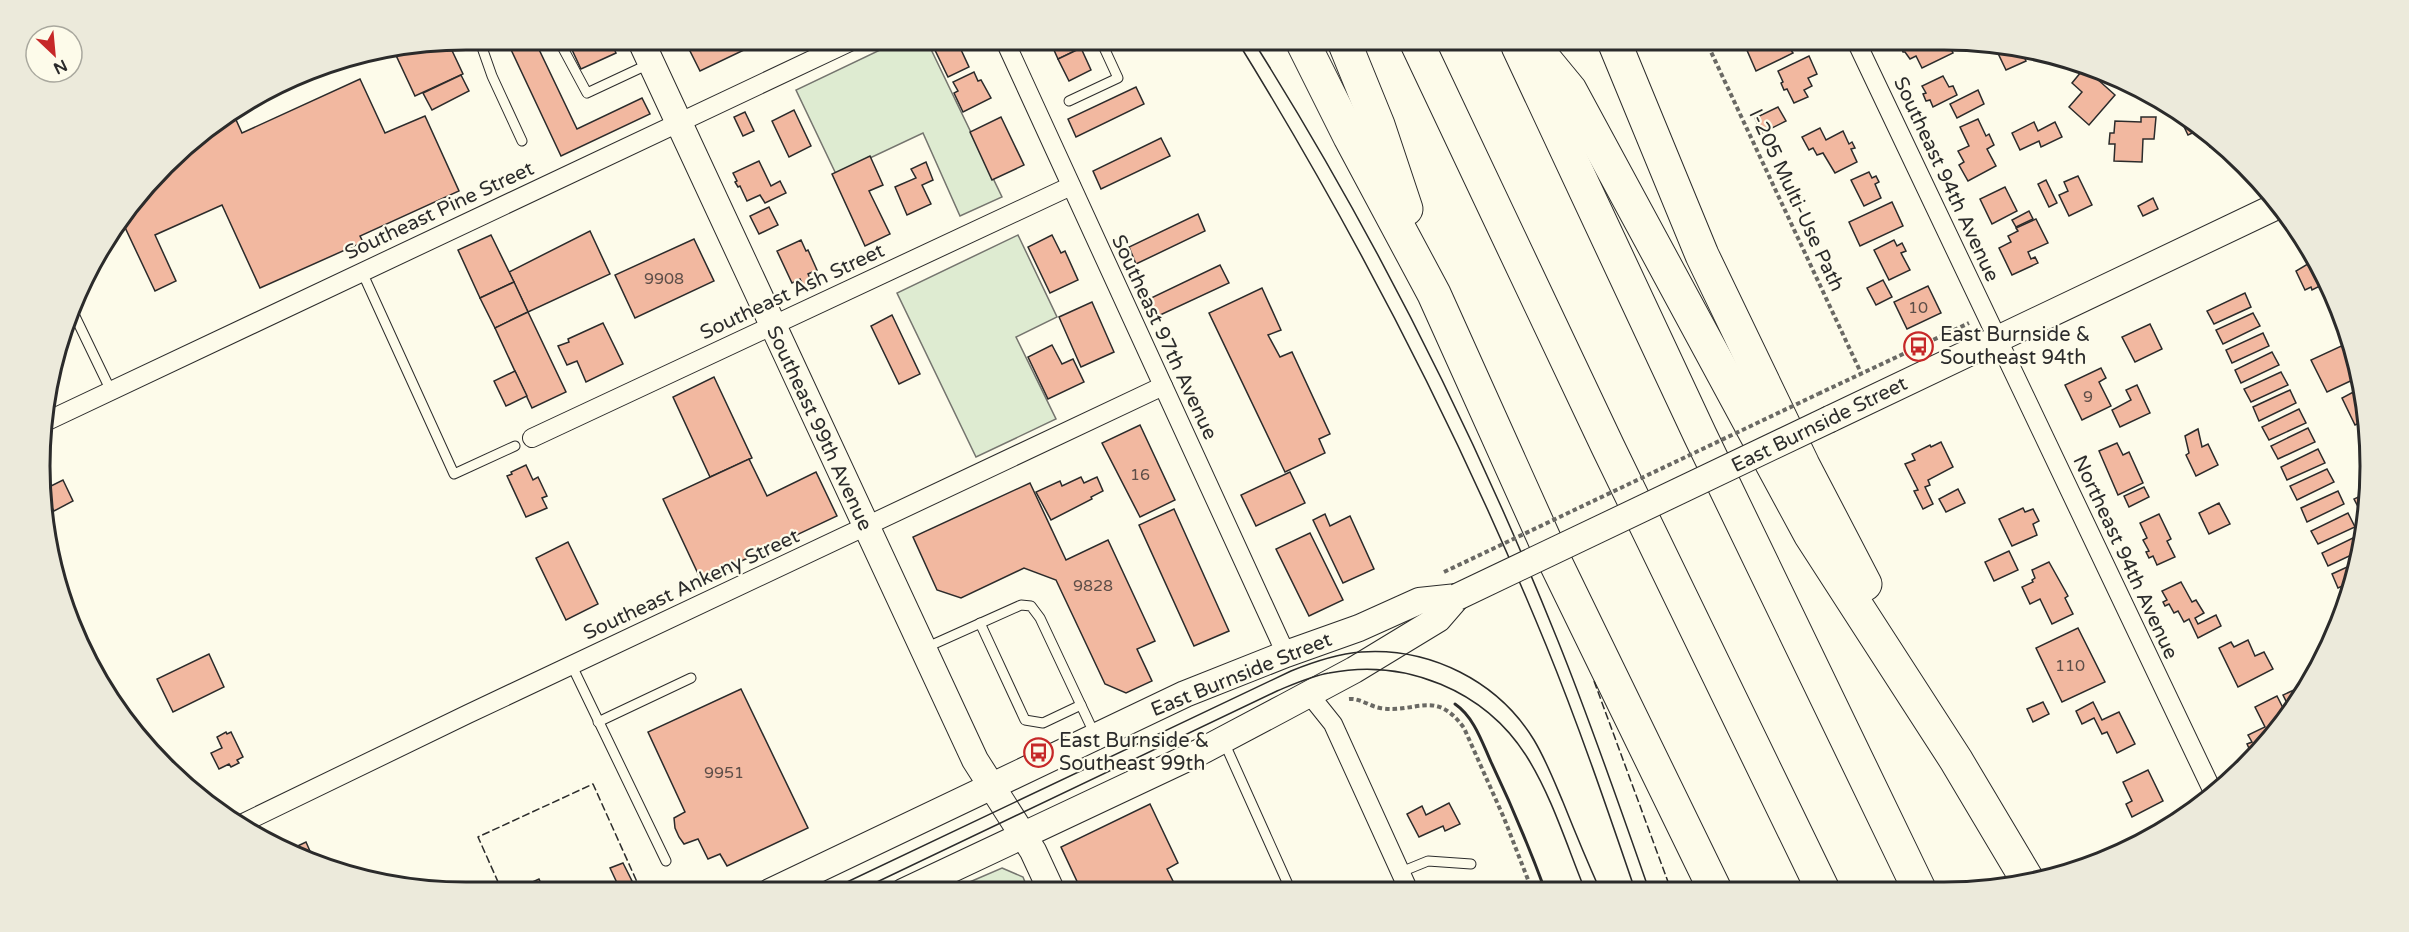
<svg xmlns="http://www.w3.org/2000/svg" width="2409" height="932" font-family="'Varela Round',sans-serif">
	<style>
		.green { fill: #deebd1; stroke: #74746e; stroke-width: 1.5 }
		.building { fill: #f2b8a0; stroke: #2b2b2b; stroke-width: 1.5 }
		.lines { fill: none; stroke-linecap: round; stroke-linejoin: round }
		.lane-casing { stroke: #2b2b2b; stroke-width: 11 }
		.street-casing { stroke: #2b2b2b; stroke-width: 20 }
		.secondary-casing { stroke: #2b2b2b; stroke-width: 28 }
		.highway-casing { stroke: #2b2b2b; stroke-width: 35 }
		.path { stroke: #6a6964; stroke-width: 4; stroke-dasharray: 4.5 3; stroke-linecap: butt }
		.lane { stroke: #fdfbea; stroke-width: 9 }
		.street { stroke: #fdfbea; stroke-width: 18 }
		.secondary { stroke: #fdfbea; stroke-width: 26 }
		.highway { stroke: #fdfbea; stroke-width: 33 }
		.tram { stroke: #2b2b2b; stroke-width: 1.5 }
		.secondary-bridge-casing { stroke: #2b2b2b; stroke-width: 28; stroke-linecap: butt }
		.path-bridge { stroke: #6a6964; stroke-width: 4; stroke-dasharray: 4.5 3; stroke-linecap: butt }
		.secondary-bridge { stroke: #fdfbea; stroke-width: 26 }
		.fence { stroke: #2b2b2b; stroke-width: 1.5; stroke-dasharray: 8 3; stroke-linecap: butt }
		.wall { stroke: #2b2b2b; stroke-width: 3 }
		.labels { text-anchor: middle; stroke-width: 4.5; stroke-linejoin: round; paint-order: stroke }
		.number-label { font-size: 16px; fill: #5d4e48 }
		.street-label { font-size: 20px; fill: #2b2b2b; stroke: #fdfbea }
		.poi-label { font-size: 20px; fill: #2b2b2b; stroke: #fdfbea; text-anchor: start }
		.rim { fill: none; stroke: #2b2b2b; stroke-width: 3 }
	</style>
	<rect width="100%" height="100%" fill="#fdfbea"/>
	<g class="green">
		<polygon points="903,39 926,39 1002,197 960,216 923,133 836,174 796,90"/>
		<polygon points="1018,235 1057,317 1016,337 1056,419 976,457 897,293"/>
		<polygon points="1002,868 1023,877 1029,892 968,892 965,884"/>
	</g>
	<g class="building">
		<polygon points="506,39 534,39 577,129 642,98 650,114 561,156"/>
		<polygon points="567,39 610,39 616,53 581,69"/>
		<polygon points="699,39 767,39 700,71 687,45"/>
		<polygon points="947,39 956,39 969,67 948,77 933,46"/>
		<polygon points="1049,39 1077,39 1081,48 1058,59"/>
		<polygon points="1805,39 1789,47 1793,53 1756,71 1746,48 1764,39"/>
		<polygon points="1899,39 1931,39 1933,43 1941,39 1946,39 1953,53 1922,68 1916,56 1910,59 1905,52 1903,52"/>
		<polygon points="448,42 463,74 415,96 394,51"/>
		<polygon points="1997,46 2021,49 2026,61 2006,70 1995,47"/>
		<polygon points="1081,48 1091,70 1069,81 1058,59"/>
		<polygon points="1809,56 1817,74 1808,78 1812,86 1804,90 1808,97 1794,103 1787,89 1784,90 1781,83 1783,82 1778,71"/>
		<polygon points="2086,66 2099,74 2096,78 2115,95 2089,125 2069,107 2082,92 2072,83"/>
		<polygon points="974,72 978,81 981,80 991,98 963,112 954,93 958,91 953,82"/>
		<polygon points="461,75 469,91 432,110 423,93"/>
		<polygon points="1943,76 1949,87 1953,86 1957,95 1933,107 1930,100 1926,101 1923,94 1926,93 1922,86"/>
		<polygon points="360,79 385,133 425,116 459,191 360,236 363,242 260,288 222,205 155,235 176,281 155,291 122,221 185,145 232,111 242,133"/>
		<polygon points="1136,87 1144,104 1076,137 1068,119"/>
		<polygon points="1978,90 1984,104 1957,118 1950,104"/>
		<polygon points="1778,107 1786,121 1762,133 1755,118"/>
		<polygon points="794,110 811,146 789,157 772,121"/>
		<polygon points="745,112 754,131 743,136 734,117"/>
		<polygon points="2180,113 2203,127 2219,142 2210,147 2201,129 2188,135 2178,114"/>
		<polygon points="1001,117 1024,165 992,180 970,132"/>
		<polygon points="2141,117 2156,117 2154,139 2143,139 2142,162 2114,161 2115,144 2109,144 2110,133 2114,133 2115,121 2141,122"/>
		<polygon points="1978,119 1986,136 1989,134 1994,145 1987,149 1996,166 1968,181 1959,165 1964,162 1958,151 1969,146 1960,127"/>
		<polygon points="2034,122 2038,131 2055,122 2062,137 2041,147 2039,141 2020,150 2012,133"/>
		<polygon points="1820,128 1826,140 1843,131 1849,144 1852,142 1855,148 1851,149 1857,162 1835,173 1823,153 1817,155 1813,148 1809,150 1802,137"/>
		<polygon points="1161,138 1170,156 1101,189 1093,171"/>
		<polygon points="870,156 883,185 869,191 890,234 865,246 832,174"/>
		<polygon points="759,161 771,186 780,181 786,193 765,203 760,195 747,201 740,186 738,187 735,182 737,181 733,173"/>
		<polygon points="926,162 933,180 922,185 931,204 907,215 895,187 916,178 911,169"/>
		<polygon points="1869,172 1872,178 1876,176 1879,182 1875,184 1881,198 1864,206 1851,180"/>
		<polygon points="2078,176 2092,205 2069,216 2059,195 2068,191 2064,182"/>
		<polygon points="2046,180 2057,203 2049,207 2038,184"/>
		<polygon points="2005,187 2017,211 1992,224 1980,199"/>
		<polygon points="2153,198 2158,209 2143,216 2138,206"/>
		<polygon points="1892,202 1903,226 1860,246 1849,222"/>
		<polygon points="769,207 778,225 759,234 750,216"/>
		<polygon points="2029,211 2033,219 2016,227 2012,220"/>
		<polygon points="1198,214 1205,231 1136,264 1129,247"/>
		<polygon points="2036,219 2048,243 2028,252 2031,259 2035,257 2038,263 2012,275 1999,248 2011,242 2008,236 2018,231 2016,228"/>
		<polygon points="590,231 610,274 528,312 509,272"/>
		<polygon points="491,235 514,282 480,298 458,250"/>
		<polygon points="1052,235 1061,253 1065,251 1078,280 1050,293 1028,247"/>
		<polygon points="694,239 714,281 635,318 615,275"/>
		<polygon points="801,240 806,251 808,250 817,270 808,274 812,283 804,287 800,279 792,283 777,251"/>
		<polygon points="1894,240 1897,246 1902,243 1906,251 1901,253 1910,270 1889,280 1874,250"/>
		<polygon points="2316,259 2326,283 2312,290 2311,287 2305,290 2296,271"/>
		<polygon points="1220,265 1229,283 1158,316 1149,299"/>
		<polygon points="1883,280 1892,297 1876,305 1867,288"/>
		<polygon points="514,282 528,312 495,328 480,298"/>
		<polygon points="1928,286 1941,313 1907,329 1894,302"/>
		<polygon points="1262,288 1281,330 1268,335 1280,357 1292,352 1330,434 1319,439 1325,453 1285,472 1209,313"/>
		<polygon points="2245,293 2251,307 2214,324 2207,311"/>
		<polygon points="1092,302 1114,352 1081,367 1059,317"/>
		<polygon points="528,312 566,392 532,408 495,328"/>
		<polygon points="2253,313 2260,326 2223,344 2216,330"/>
		<polygon points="892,315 920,374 899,384 871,326"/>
		<polygon points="603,323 623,364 586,382 577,361 567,365 558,346 569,342 568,339"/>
		<polygon points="2150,324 2162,349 2135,362 2122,337"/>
		<polygon points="2263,333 2269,346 2232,363 2226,350"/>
		<polygon points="2350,342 2359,377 2327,392 2311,360"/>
		<polygon points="1052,345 1062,364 1073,359 1084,382 1048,399 1028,357"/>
		<polygon points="2272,352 2279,365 2241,383 2235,370"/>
		<polygon points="2101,368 2106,378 2099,382 2111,406 2082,420 2065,385"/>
		<polygon points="515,371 527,396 506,406 494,381"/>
		<polygon points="2281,372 2288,385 2251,402 2244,389"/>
		<polygon points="714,377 752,458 710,477 673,397"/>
		<polygon points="2137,385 2150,413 2120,427 2112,410 2131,400 2126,390"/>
		<polygon points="2361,388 2367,419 2355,425 2342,398"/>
		<polygon points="2290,390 2296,403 2259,421 2253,407"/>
		<polygon points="2299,409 2306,423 2269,440 2262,427"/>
		<polygon points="1140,425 1175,500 1140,517 1102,443"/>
		<polygon points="2308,428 2315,442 2278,459 2271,446"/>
		<polygon points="2198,429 2202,447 2208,444 2218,465 2196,476 2186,455 2189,453 2185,436"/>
		<polygon points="1941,442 1953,467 1928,480 1930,485 1925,487 1933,504 1923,509 1914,491 1918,490 1905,464 1915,460 1912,454 1930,445 1931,447"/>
		<polygon points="2117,443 2123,455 2129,452 2143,483 2118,495 2099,451"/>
		<polygon points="2318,449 2325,463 2287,480 2281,467"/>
		<polygon points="749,459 767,496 816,472 837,516 701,580 663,499"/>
		<polygon points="526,465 533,480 538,477 547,496 542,498 547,508 526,517 507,476 512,474 511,472"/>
		<polygon points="2327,469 2334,482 2297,500 2290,486"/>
		<polygon points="1290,472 1305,503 1256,526 1241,495"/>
		<polygon points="1081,477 1084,483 1097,477 1103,491 1091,497 1092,499 1051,520 1036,492 1060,481 1062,486"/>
		<polygon points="63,480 73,501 54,511 49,503 46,505 45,485 47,488"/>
		<polygon points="1030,483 1066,560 1108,540 1155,641 1137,649 1152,681 1126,693 1105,684 1056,580 1024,568 961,598 937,590 913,537"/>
		<polygon points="2144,487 2149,497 2129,507 2124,496"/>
		<polygon points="1958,489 1965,503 1946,512 1939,499"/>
		<polygon points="2338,491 2344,504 2307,522 2301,508"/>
		<polygon points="2369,492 2369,494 2365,520 2354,499"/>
		<polygon points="2219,503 2230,524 2209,534 2199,513"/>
		<polygon points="2023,508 2025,512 2033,509 2039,521 2033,524 2037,535 2012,546 1999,519"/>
		<polygon points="1174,509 1229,631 1194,646 1139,525"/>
		<polygon points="2348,513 2355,527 2318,544 2311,531"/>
		<polygon points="1325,514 1330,526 1350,516 1374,569 1343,583 1313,520"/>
		<polygon points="2159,514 2171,539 2167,541 2175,557 2157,565 2153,556 2149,558 2146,552 2149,551 2143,540 2147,538 2140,523"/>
		<polygon points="1310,533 1343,600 1309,616 1276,549"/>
		<polygon points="2359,535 2361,540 2360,551 2328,566 2322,553"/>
		<polygon points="568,542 598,604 566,620 536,558"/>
		<polygon points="2009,551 2018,570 1994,581 1985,562"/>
		<polygon points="2049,562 2068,596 2065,598 2073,614 2052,624 2040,599 2030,604 2022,587 2033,582 2032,580 2035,578 2032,570"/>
		<polygon points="2358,562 2354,581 2338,588 2332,574"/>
		<polygon points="2181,582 2192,602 2196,600 2204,613 2195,618 2198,624 2216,615 2221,626 2198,638 2189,619 2184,622 2178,611 2174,613 2169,604 2165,606 2163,602 2167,600 2162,591"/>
		<polygon points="2078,628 2105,682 2062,702 2036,648"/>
		<polygon points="2248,640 2255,656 2264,652 2273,669 2238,687 2219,648 2231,642 2234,647"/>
		<polygon points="209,654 224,687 173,712 157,679"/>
		<polygon points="2307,684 2298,703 2291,711 2283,695"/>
		<polygon points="741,689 808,828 727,866 720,854 708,859 698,839 684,844 679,837 675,828 674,818 685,812 648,732"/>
		<polygon points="2277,696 2287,716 2252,755 2247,744 2252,742 2248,735 2265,727 2255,707"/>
		<polygon points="2043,702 2049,714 2033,722 2027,709"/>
		<polygon points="2093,702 2102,720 2119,712 2135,744 2117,753 2107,732 2102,734 2094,718 2082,724 2076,711"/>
		<polygon points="226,732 227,734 231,732 243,757 237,760 239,763 231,767 229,764 219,769 211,753 222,748 217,737"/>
		<polygon points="2148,770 2163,801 2132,817 2126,804 2132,801 2123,782"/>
		<polygon points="1449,803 1460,824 1445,831 1443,826 1419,837 1407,814 1422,806 1426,815"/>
		<polygon points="1150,804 1178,863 1167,869 1178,891 1082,892 1061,847"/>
		<polygon points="306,842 313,858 308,860 285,852"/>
		<polygon points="623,863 632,881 619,887 610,868"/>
		<polygon points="539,879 545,892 535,893 530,883"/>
	</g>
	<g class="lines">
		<defs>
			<g id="lane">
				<polyline points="479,39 492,76 522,141"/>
				<polyline points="558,39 587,93 649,64"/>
				<polyline points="1069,101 1118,78 1100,39"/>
				<polyline points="362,272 454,474 515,446"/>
				<polyline points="71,308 111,391"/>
				<polyline points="980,623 1025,720 1043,723 1081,705"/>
				<polyline points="925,648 1021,605 1031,606 1040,618 1095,735"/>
				<polyline points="572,666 666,861"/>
				<polyline points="598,722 691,678"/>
				<polyline points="1224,742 1291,891"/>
				<polyline points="1401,872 1428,861 1471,864"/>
			</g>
			<g id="street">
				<polyline points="1004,39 1286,654"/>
				<polyline points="1855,39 2214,794"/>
				<polyline points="43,423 856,39"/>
				<polyline points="532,438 1071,186"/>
				<polyline points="1309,694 1333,724 1409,891"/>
				<polyline points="239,825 468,714 1163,386"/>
			</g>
			<g id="secondary">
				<polyline points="640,39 975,760 1033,851 1052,892"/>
				<polyline points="1830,419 2279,205"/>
				<polyline points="770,892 1185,694 1286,654 1359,628 1419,601 1457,597"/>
				<polyline points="903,892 1200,752 1285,707 1354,670 1438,619 1457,597"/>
			</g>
			<g id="highway">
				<polyline points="1301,39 1350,137 1434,294 1546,543 1715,890"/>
				<polyline points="1343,39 1378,125 1406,209"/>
				<polyline points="1415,39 1608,447 1823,890"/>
				<polyline points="1528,39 1570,90 1810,534 1956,760 2028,881"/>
				<polyline points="1613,39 1702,255 1803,465 1865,584"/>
				<polyline points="1518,46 1700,435 1919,889"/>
			</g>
		</defs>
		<use href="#lane" class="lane-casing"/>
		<use href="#street" class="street-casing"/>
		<use href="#secondary" class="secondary-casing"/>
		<use href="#highway" class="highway-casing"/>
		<g class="path">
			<polyline points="1705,39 1861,373"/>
			<polyline points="1818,394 1969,323"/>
			<path d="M 1349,699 C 1360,698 1369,706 1380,708 C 1417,714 1435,688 1464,728 L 1504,818 L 1532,890"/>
		</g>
		<use href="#lane" class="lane"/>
		<use href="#street" class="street"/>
		<use href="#secondary" class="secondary"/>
		<use href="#highway" class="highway"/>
		<g class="tram">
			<path d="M 1236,39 C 1356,233 1460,435 1546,645 C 1579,726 1607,808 1635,890"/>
			<path d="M 1252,39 C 1372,229 1474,432 1558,641 C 1591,723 1620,807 1649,890"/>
			<path d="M 826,892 L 1291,671 C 1313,662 1336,654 1361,652 C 1430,647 1498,681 1534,740 C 1546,760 1554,781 1563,802 C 1575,832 1587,861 1600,890"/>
			<path d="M 856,892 L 1277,691 C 1294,684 1311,676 1329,673 C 1405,658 1485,690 1527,757 C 1552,797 1567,846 1585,890"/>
		</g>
		<defs>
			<polyline id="secondary-bridge" points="1457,597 1830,419"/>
		</defs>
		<use href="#secondary-bridge" class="secondary-bridge-casing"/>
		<polyline class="path-bridge" points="1444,572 1818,394"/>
		<use href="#secondary-bridge" class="secondary-bridge"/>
		<g class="fence">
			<polyline points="1594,681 1671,890"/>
			<polyline points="503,893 478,837 593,784 642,893"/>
		</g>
		<path class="wall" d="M 1455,704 C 1474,717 1482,742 1491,762 C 1511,804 1529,847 1545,890"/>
	</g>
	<defs>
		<symbol id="bus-ring" viewBox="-11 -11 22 22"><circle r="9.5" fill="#fdfbea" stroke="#c62828" stroke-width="1.5"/><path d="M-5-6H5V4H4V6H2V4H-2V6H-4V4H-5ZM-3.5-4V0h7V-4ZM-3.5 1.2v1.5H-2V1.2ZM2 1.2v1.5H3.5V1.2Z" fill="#c62828"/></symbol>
	</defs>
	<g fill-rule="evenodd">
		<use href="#bus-ring" x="1902" y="330" width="33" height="33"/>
		<use href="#bus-ring" x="1022" y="736" width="33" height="33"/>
	</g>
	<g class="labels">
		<g class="number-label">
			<text x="664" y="284">9908</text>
			<text x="1918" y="313">10</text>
			<text x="2088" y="402">9</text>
			<text x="1140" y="480">16</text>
			<text x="1093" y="591">9828</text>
			<text x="2070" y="671">110</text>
			<text x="724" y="778">9951</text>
		</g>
		<g class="street-label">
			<text transform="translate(1947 179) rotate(65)" y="7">Southeast 94th Avenue</text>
			<text transform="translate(1797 200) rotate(65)" y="7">I-205 Multi-Use Path</text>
			<text transform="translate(439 210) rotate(-25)" y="7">Southeast Pine Street</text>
			<text transform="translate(792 291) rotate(-25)" y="7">Southeast Ash Street</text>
			<text transform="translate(1165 337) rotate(65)" y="7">Southeast 97th Avenue</text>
			<text transform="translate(1819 424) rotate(-26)" y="7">East Burnside Street</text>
			<text transform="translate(820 428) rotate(65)" y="7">Southeast 99th Avenue</text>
			<text transform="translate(2126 557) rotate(65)" y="7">Northeast 94th Avenue</text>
			<text transform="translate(691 584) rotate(-25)" y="7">Southeast Ankeny Street</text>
			<text transform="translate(1241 674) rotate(-22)" y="7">East Burnside Street</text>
		</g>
		<g class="poi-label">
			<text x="1940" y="341">East Burnside &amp;<tspan x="1940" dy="23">Southeast 94th</tspan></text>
			<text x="1059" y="747">East Burnside &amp;<tspan x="1059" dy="23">Southeast 99th</tspan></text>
		</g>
	</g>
	<path d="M0 0H2409V932H0ZM466 50H1944A416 416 0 0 1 2360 466V466A416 416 0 0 1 1944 882H466A416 416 0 0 1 50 466V466A416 416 0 0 1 466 50Z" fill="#eceadb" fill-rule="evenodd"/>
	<path class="rim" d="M466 50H1944A416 416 0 0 1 2360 466V466A416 416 0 0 1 1944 882H466A416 416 0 0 1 50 466V466A416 416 0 0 1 466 50Z"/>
	<g transform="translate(54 54) rotate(154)"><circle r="28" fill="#fdfbea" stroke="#a9a89e" stroke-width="1.5"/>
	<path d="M0-4.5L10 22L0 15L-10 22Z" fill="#c62828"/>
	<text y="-9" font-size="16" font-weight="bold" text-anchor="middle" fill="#2b2b2b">N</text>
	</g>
</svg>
